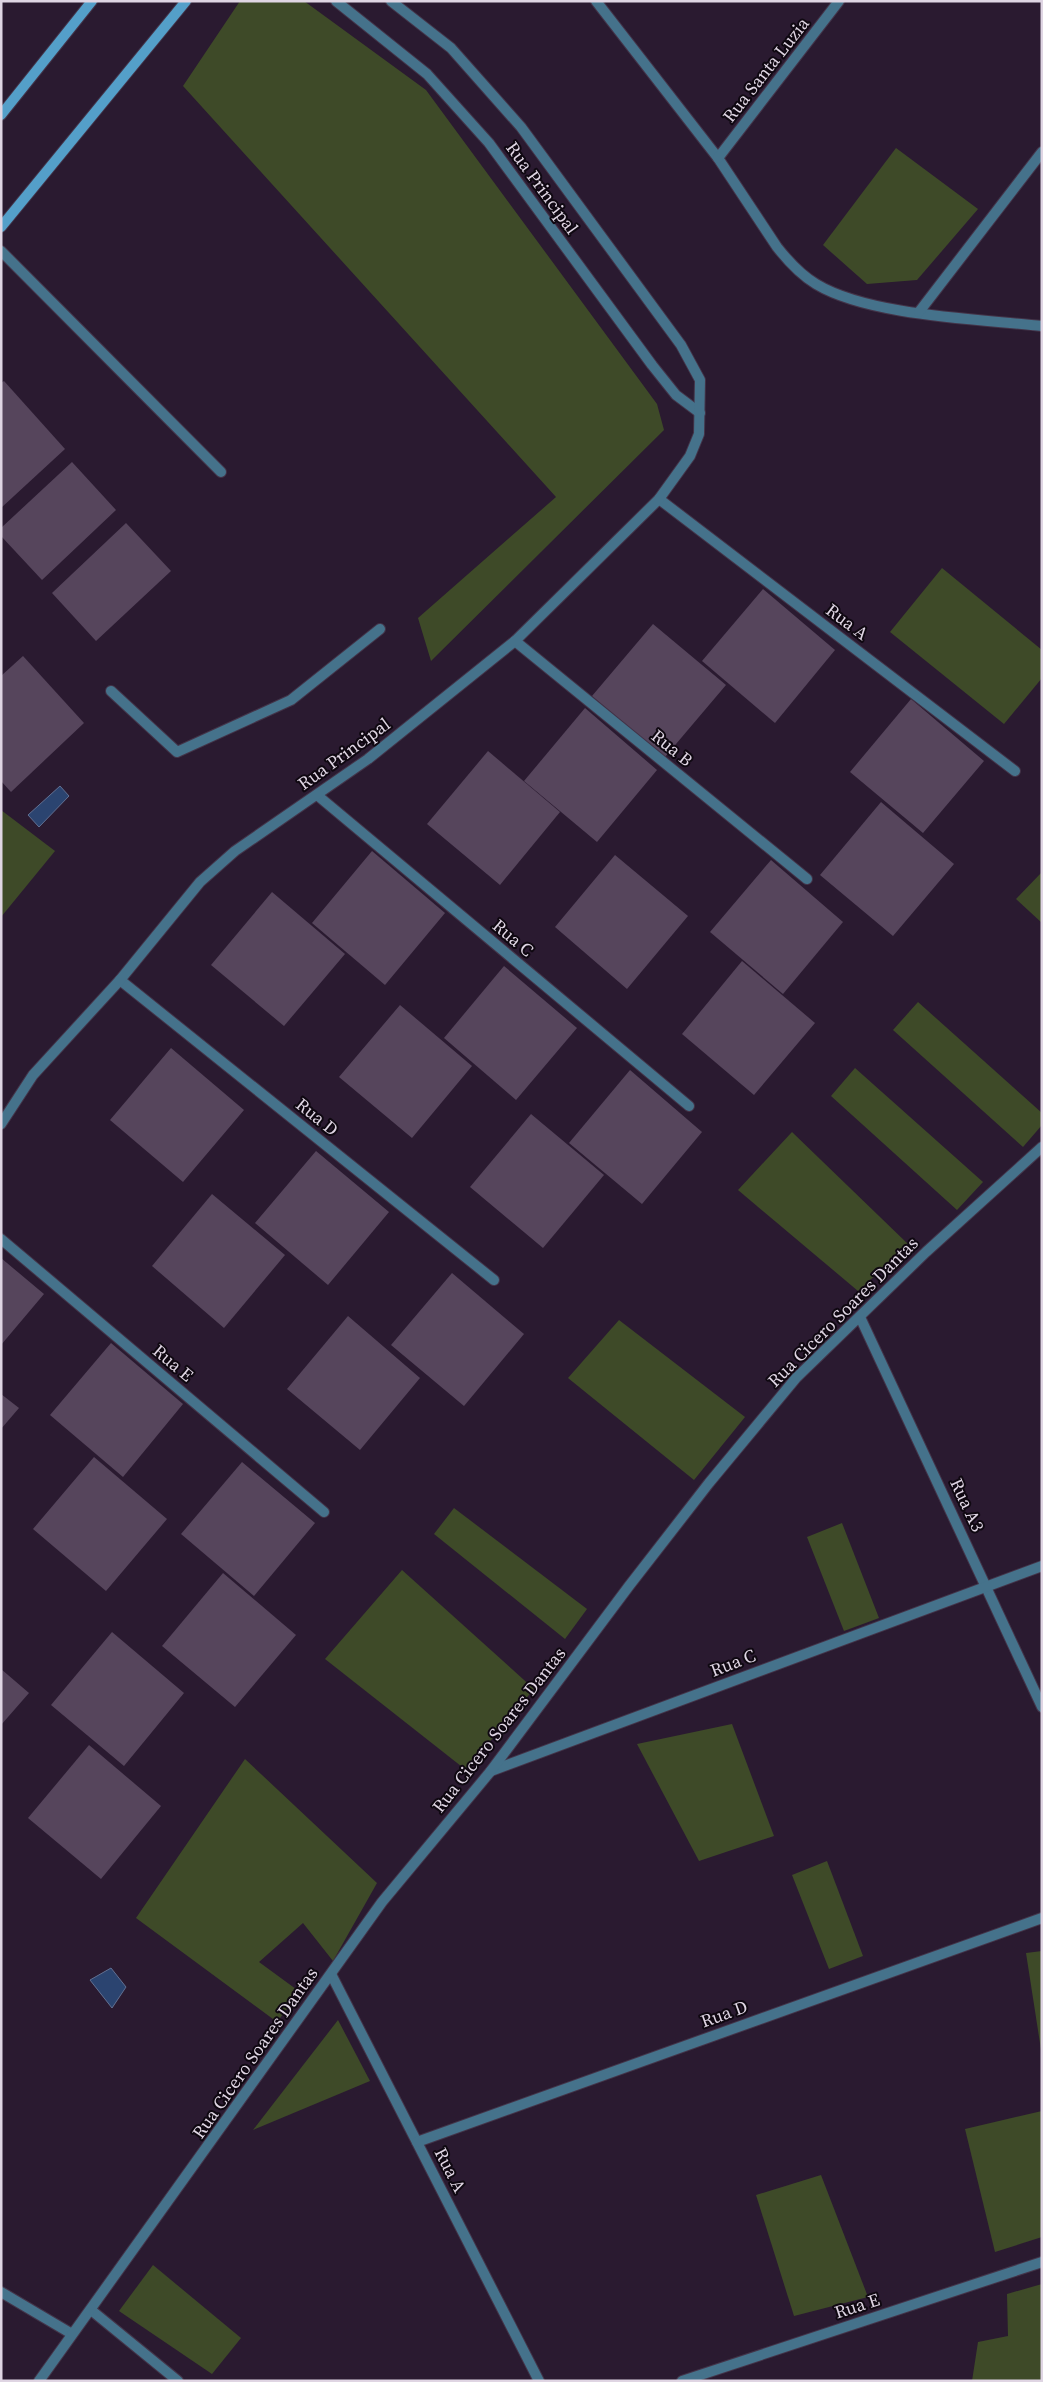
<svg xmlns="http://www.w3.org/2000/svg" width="1043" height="2382" font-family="'Source Serif 4',serif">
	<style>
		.green { fill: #3e4a28 }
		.water { fill: #2b4470; stroke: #617092 }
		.building { fill: #56455c }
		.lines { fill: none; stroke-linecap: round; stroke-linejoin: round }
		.service-casing { stroke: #433449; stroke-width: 12 }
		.minor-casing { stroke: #433449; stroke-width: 12 }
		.secondary-casing { stroke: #433449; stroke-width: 12 }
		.service { stroke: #45728b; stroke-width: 10 }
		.minor { stroke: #45728b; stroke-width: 10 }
		.secondary { stroke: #549fc9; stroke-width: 10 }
		.labels { text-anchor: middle; stroke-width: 4; stroke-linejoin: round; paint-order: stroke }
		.street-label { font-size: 18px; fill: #dfd5e3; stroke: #0f0811 }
	</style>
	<rect width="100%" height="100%" fill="#2a1a30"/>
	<g class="green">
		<polygon points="240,1 304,1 426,90 657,404 664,430 431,661 418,618 556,497 183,86"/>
		<polygon points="896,148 978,209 917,280 867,284 823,245"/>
		<polygon points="942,568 1042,650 1042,678 1004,724 890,632"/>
		<polygon points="1,810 55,851 1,917"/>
		<polygon points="1042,872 1042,923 1016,899"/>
		<polygon points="918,1002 1042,1113 1042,1125 1023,1147 893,1030"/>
		<polygon points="855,1068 983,1182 957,1210 831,1096"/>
		<polygon points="792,1132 909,1245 858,1291 738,1190"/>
		<polygon points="619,1320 745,1417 694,1480 568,1378"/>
		<polygon points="454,1508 587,1609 565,1639 434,1534"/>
		<polygon points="842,1523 879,1618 844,1631 807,1537"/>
		<polygon points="402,1570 534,1689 466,1770 325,1659"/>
		<polygon points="732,1724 774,1836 699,1861 637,1744"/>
		<polygon points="245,1759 377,1883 333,1961 303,1923 259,1962 300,1992 277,2022 136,1918"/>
		<polygon points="827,1861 863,1956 829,1969 792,1875"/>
		<polygon points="1042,1951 1042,2056 1026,1953"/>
		<polygon points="338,2020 370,2081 253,2130"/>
		<polygon points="1042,2111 1042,2237 995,2252 965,2129"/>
		<polygon points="821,2175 868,2297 794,2316 756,2195"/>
		<polygon points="153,2265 241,2338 212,2374 119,2311"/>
		<polygon points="1042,2284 1042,2381 972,2381 978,2342 1008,2336 1007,2294"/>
	</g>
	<g class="water">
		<polygon points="60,786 69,796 39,827 28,815"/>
		<polygon points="111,1968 126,1987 112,2008 90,1980"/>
	</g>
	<g class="building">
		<polygon points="4,381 65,449 1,508 1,383"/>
		<polygon points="72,462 116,510 42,580 1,536 1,528"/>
		<polygon points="126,523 171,571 96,641 52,593"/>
		<polygon points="763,589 835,650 775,723 702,661"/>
		<polygon points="653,624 726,685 665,757 592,696"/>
		<polygon points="23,656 84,723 11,792 1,781 1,676"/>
		<polygon points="911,699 984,761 923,833 850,772"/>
		<polygon points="585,708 657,770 597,842 524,781"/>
		<polygon points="488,751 560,812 500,885 427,824"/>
		<polygon points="881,802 954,864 893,936 820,875"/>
		<polygon points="372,851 445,913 385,985 312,923"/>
		<polygon points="615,855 688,916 627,989 555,927"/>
		<polygon points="771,860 843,922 783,994 710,932"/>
		<polygon points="272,892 345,954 284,1026 211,965"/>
		<polygon points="742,961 815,1023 754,1095 682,1034"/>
		<polygon points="504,966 577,1028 516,1100 444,1038"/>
		<polygon points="400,1005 472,1066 412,1138 339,1077"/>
		<polygon points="171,1048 244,1110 183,1182 110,1120"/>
		<polygon points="630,1070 702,1132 642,1204 569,1143"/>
		<polygon points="531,1114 604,1175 543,1248 470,1187"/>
		<polygon points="316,1151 389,1212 328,1285 255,1223"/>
		<polygon points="212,1194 285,1255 224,1328 152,1266"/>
		<polygon points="1,1258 44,1294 1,1345"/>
		<polygon points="452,1273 524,1334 464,1406 391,1345"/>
		<polygon points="348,1316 420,1378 360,1450 287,1389"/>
		<polygon points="111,1343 183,1404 123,1477 50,1415"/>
		<polygon points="1,1394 19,1408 1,1429"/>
		<polygon points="94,1457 167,1519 106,1591 33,1529"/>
		<polygon points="242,1462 315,1523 254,1596 181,1534"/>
		<polygon points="223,1573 296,1635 235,1707 162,1646"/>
		<polygon points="112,1632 184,1693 124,1766 51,1705"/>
		<polygon points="1,1669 29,1693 1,1725"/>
		<polygon points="89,1745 161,1806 101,1879 28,1818"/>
	</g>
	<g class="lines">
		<defs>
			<g id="service">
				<polyline points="336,1 427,74 489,143 652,365 676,395 700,413"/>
				<polyline points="1,251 221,472"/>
				<polyline points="659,499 1015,771"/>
				<polyline points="515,641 807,879"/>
				<polyline points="111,691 177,752 291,700 380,629"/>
				<polyline points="317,795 689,1106"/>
				<polyline points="120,980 494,1280"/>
				<polyline points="1,1124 33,1075 120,980 200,882 235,851 368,759 515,641 659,499 690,456 699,434 700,380 681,345 521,127 451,48 391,1"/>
				<polyline points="1,1239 324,1512"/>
			</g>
			<g id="minor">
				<path d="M 596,1 L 718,158 L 777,247 C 788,261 801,275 816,284 C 869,316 979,319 1042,326"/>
				<polyline points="718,158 839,1"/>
				<polyline points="919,312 1042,152"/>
				<polyline points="860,1317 1042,1707"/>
				<polyline points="491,1771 1042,1566"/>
				<polyline points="331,1974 539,2381"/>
				<polyline points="417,2142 1042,1918"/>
				<polyline points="1,2292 72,2334"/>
				<polyline points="91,2310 178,2381"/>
				<polyline points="39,2381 382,1902 490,1772 629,1586 709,1483 796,1378 926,1252 1042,1147"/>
				<polyline points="682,2381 1042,2262"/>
			</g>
			<g id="secondary">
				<polyline points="1,115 92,1"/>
				<polyline points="1,227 186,1"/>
			</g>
		</defs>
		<use href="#service" class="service-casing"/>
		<use href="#minor" class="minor-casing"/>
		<use href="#secondary" class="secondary-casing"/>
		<use href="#service" class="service"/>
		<use href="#minor" class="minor"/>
		<use href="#secondary" class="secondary"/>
	</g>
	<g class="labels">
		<g class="street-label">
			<text transform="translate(766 70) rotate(-52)" y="6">Rua Santa Luzia</text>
			<text transform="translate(542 188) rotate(54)" y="6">Rua Principal</text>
			<text transform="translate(847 622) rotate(37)" y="6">Rua A</text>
			<text transform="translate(672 748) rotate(39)" y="6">Rua B</text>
			<text transform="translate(344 754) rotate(-36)" y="6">Rua Principal</text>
			<text transform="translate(513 938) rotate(40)" y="6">Rua C</text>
			<text transform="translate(317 1117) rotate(39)" y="6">Rua D</text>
			<text transform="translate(843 1312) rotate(-45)" y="6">Rua Cicero Soares Dantas</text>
			<text transform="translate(173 1363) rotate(40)" y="6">Rua E</text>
			<text transform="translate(967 1505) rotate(65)" y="6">Rua A3</text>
			<text transform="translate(733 1663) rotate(-21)" y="6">Rua C</text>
			<text transform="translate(499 1730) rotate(-52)" y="6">Rua Cicero Soares Dantas</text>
			<text transform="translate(724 2014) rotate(-20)" y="6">Rua D</text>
			<text transform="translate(255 2053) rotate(-55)" y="6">Rua Cicero Soares Dantas</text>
			<text transform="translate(450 2170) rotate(63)" y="6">Rua A</text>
			<text transform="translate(857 2306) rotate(-18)" y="6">Rua E</text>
		</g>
	</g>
	<rect width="1043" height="2382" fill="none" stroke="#dfd5e3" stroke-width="5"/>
</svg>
